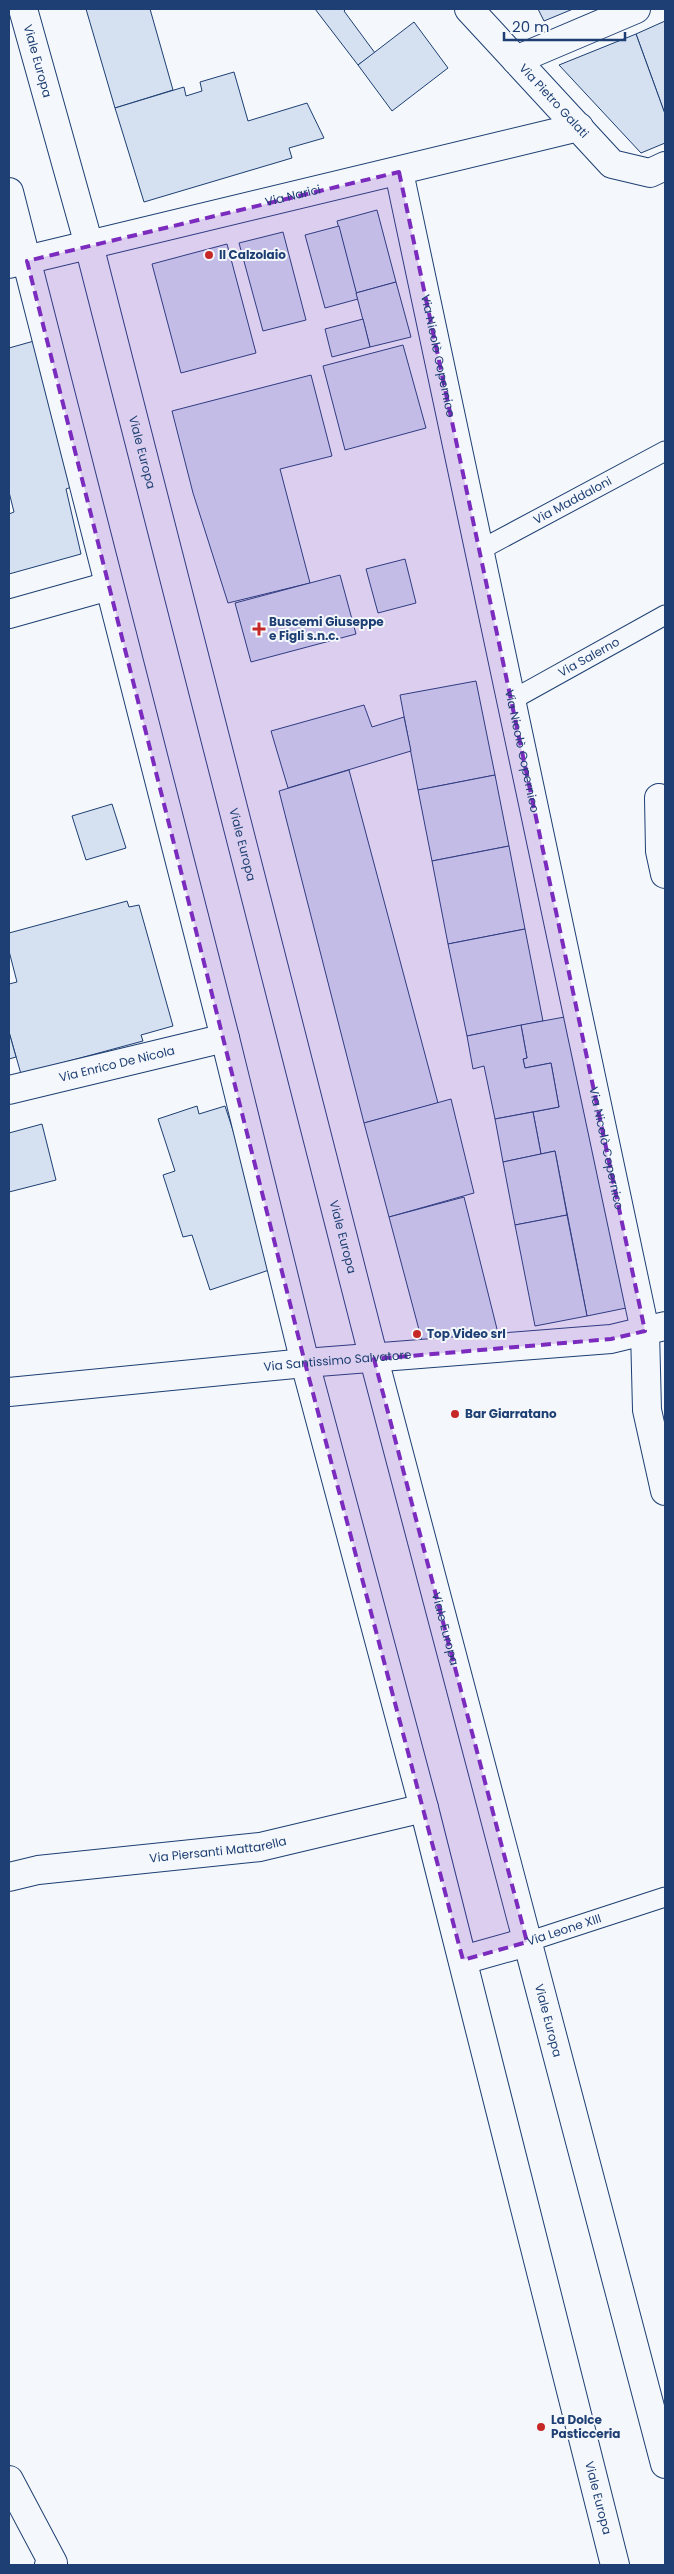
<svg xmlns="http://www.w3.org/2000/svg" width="674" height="2574" font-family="Poppins,sans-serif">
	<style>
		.building { fill: #d5e0f0; stroke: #1d3f73 }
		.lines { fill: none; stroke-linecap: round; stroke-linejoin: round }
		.service-casing { stroke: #1d3f73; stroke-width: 21 }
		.minor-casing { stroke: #1d3f73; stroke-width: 30 }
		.tertiary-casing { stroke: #1d3f73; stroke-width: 30 }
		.service { stroke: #f4f7fb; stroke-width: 19 }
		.minor { stroke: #f4f7fb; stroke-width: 28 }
		.tertiary { stroke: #f4f7fb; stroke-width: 28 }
		.marked { fill: #7b2cbf; fill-opacity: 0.2; stroke: #7b2cbf; stroke-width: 4; stroke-dasharray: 10 6; stroke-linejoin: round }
		.poi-dot { fill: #c62828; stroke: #f4f7fb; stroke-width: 2 }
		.labels { text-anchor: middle; stroke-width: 4; stroke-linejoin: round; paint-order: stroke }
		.street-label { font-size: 12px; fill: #1d3f73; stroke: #f4f7fb }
		.poi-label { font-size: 12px; font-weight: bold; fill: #1d3f73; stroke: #f4f7fb; text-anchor: start }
	</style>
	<rect width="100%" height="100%" fill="#f4f7fb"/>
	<g class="building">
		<polygon points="86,9 150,9 173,90 115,108"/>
		<polygon points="315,9 346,9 344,11 375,53 358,65"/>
		<polygon points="538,9 573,9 544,21"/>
		<polygon points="665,21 665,114 636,34"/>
		<polygon points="414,22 448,68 392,111 358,65"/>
		<polygon points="636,34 665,114 665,143 641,153 559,65"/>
		<polygon points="234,72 248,121 307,103 324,138 289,148 292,158 144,202 115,108 184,87 186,96 202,91 200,82"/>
		<polygon points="377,210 396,282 356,293 337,221"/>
		<polygon points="339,226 358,299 325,308 305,235"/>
		<polygon points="283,232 306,320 263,331 239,243"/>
		<polygon points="227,244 256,353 181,373 152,264"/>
		<polygon points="396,282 411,337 370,347 356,293"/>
		<polygon points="363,319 370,347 332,357 325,329"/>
		<polygon points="34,341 74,486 66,489 81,554 9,574 9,514 14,512 9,492 9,348"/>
		<polygon points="403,345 426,428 345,450 323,366"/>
		<polygon points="311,375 332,456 280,469 310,583 228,603 193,493 172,411"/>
		<polygon points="405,559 416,603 378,613 366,569"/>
		<polygon points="340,575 356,634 251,662 235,603"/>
		<polygon points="476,681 495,775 418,790 400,695"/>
		<polygon points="364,705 372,727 404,717 411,751 288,788 271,731"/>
		<polygon points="349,770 438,1103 364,1123 279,791"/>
		<polygon points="495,775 509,846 432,861 418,790"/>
		<polygon points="112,804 126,848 86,860 72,816"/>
		<polygon points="509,846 525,929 448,944 432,861"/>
		<polygon points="127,901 129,907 139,905 173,1026 141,1035 143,1041 21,1074 9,1032 9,984 17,982 9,951 9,933"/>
		<polygon points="525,929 543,1021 467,1036 448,944"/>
		<polygon points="570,1016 631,1307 587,1316 555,1151 541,1154 533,1112 559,1107 551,1063 525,1068 523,1059 527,1058 521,1025"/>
		<polygon points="521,1025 527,1058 523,1059 525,1068 551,1063 559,1107 495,1119 484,1066 473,1069 467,1036"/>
		<polygon points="9,1032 16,1057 9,1059"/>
		<polygon points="451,1099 474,1193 389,1217 364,1123"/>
		<polygon points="197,1106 199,1114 225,1106 278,1267 210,1290 192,1235 183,1237 163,1175 175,1171 158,1119"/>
		<polygon points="533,1112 541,1154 503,1162 495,1119"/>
		<polygon points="42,1124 56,1180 9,1192 9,1133"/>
		<polygon points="555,1151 567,1215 515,1225 503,1162"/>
		<polygon points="464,1197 498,1333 422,1341 389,1217"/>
		<polygon points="567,1215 587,1316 535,1326 515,1225"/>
	</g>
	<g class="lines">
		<defs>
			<g id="service">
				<path id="s1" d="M 480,550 L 665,451"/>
				<path id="s2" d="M 512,700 L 665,615"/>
				<path id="s3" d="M 527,1942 L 665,1897"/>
			</g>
			<g id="minor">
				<path id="s4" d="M 469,9 L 612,164 L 650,173 L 665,166"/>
				<polyline points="516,60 636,9"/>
				<path id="s5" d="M 399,172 L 645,1331 L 647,1410 L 665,1491"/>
				<path id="s6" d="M 9,264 L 579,127"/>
				<polyline points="9,614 109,586"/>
				<polyline points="659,798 660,851 665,874"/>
				<path id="s7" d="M 9,1090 L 225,1038"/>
				<path id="s8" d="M 9,1392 L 305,1363 L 611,1339 L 665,1326"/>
				<path id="s9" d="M 9,1877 L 38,1870 L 260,1847 L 424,1808"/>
				<polyline points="463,1960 527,1942"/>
				<polyline points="9,2480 53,2563 49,2565"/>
			</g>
			<g id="tertiary">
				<path id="s10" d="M 23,9 L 89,245 L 374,1359 L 665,2464"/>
				<path id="s11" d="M 9,192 L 225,1038 L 305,1363 L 424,1808 L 615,2565"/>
			</g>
		</defs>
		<use href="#service" class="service-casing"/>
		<use href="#minor" class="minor-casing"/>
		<use href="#tertiary" class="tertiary-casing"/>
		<use href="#service" class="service"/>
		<use href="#minor" class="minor"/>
		<use href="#tertiary" class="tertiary"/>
	</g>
	<path class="marked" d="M 399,172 L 645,1331 L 611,1339 L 374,1359 L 527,1942 L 463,1960 L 305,1363 L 27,261 Z"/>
	<g class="poi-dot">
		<circle cx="209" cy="255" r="5"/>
		<path d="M256.5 621.5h5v5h5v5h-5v5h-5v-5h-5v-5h5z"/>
		<circle cx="417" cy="1334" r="5"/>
		<circle cx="455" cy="1414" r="5"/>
		<circle cx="541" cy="2427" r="5"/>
	</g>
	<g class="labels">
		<g class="street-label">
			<text dy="4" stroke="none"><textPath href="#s10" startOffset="54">Viale Europa</textPath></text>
			<text dy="4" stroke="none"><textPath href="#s4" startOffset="125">Via Pietro Galati</textPath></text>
			<text dy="4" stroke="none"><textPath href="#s6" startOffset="292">Via Narici</textPath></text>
			<text dy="4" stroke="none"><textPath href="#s5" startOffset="188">Via Nicolò Copernico</textPath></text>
			<text dy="4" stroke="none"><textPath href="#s10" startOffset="459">Viale Europa</textPath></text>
			<text dy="4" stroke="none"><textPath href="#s1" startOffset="105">Via Maddaloni</textPath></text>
			<text dy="4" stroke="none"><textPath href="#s2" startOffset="88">Via Salerno</textPath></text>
			<text dy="4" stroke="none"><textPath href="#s5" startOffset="592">Via Nicolò Copernico</textPath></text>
			<text dy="4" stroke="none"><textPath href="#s10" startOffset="864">Viale Europa</textPath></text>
			<text dy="4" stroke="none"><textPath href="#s7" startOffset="111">Via Enrico De Nicola</textPath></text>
			<text dy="4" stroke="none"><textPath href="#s5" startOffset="998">Via Nicolò Copernico</textPath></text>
			<text dy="4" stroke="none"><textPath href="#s10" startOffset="1269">Viale Europa</textPath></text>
			<text dy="4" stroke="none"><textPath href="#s8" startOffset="330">Via Santissimo Salvatore</textPath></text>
			<text dy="4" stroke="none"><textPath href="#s10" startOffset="1674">Viale Europa</textPath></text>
			<text dy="4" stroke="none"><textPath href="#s9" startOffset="211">Via Piersanti Mattarella</textPath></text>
			<text dy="4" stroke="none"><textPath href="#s3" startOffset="39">Via Leone XIII</textPath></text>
			<text dy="4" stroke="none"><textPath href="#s10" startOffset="2079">Viale Europa</textPath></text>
			<text dy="4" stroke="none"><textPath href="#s11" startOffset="2380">Viale Europa</textPath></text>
		</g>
		<g class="poi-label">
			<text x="219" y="259">Il Calzolaio</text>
			<text x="269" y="626">Buscemi Giuseppe<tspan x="269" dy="14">e Figli s.n.c.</tspan></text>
			<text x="427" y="1338">Top Video srl</text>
			<text x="465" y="1418">Bar Giarratano</text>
			<text x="551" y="2424">La Dolce<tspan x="551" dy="14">Pasticceria</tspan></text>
		</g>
	</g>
	<rect width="674" height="2574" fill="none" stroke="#1d3f73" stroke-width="20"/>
	<path d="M504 32v8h121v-8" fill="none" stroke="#1d3f73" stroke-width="2.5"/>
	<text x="512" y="32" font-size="15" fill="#1d3f73" stroke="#f4f7fb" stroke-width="4" paint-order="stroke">20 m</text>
</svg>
